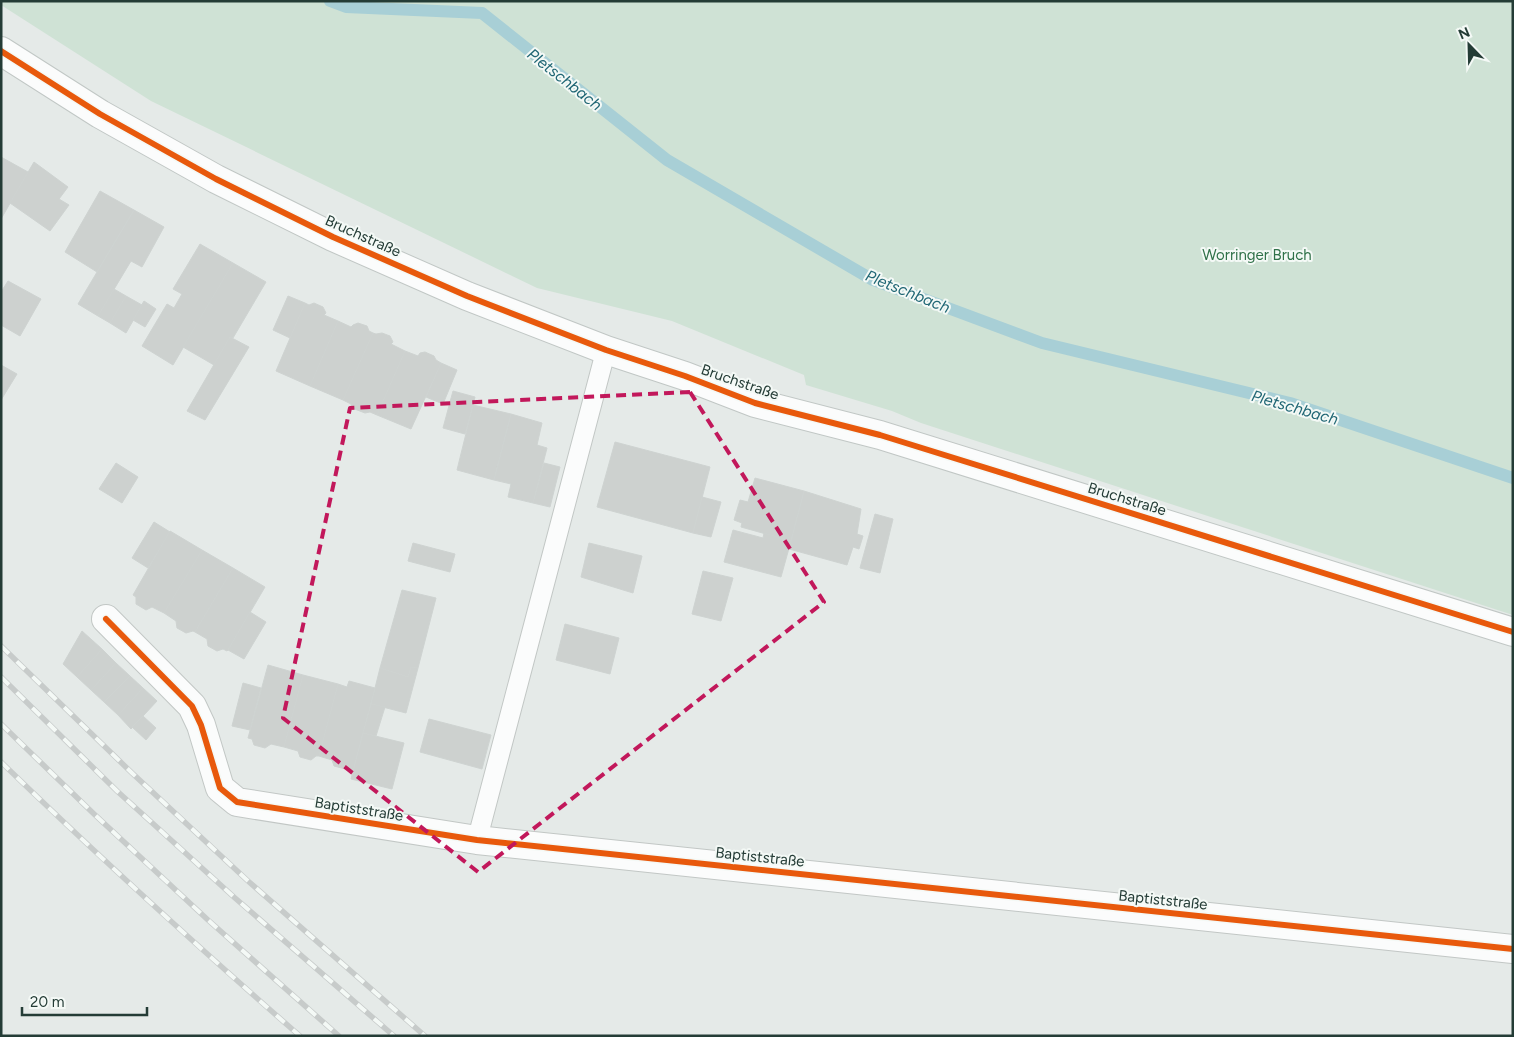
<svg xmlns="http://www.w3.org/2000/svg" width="1514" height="1037" font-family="Figtree,sans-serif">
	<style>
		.green { fill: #cfe2d5 }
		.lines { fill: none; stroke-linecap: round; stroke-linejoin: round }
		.stream { stroke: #a8cfd6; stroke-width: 12 }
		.building { fill: #cdd1cf; stroke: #ced3d1 }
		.lane-casing { stroke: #c2c7c5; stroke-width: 21 }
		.street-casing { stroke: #c2c7c5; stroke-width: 30 }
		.secondary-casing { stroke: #c1c7c5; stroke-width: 30 }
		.lane { stroke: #fbfcfc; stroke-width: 19 }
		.street { stroke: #fbfcfc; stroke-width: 28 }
		.secondary { stroke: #fbfcfc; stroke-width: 28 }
		.rail-casing { stroke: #c7cbca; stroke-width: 5.5 }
		.rail { stroke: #f4f9f6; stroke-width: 4; stroke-dasharray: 11; stroke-linecap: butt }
		.cycleway-casing { stroke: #f4f9f6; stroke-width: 9 }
		.cycleway { stroke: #e8590c; stroke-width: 6 }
		.marked { fill: none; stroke: #c2185b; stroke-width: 4; stroke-dasharray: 10 6; stroke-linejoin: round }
		.labels { text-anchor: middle; stroke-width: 4; stroke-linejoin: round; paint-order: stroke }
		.street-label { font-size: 15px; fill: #243c36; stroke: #f4f9f6 }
		.park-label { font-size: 15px; fill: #307149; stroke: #f4f9f6 }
		.water-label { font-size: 16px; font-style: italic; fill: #216775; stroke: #f4f9f6 }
	</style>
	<rect width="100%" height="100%" fill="#e5eae8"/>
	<polygon class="green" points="1,1 1513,1 1513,615 921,423 892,411 806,385 804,375 672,321 537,288 151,101 1,5"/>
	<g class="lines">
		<polyline class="stream" points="330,1 346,7 482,13 667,160 873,280 1042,343 1290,403 1513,478"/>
	</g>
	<g class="building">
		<polygon points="1,157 28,172 1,219"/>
		<polygon points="34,162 68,187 59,199 69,205 50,231 10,203"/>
		<polygon points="100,191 134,210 97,272 65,252"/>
		<polygon points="134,210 164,227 142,267 131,261 98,316 78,304"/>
		<polygon points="200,244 233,263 173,365 142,346 167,304 174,308 182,294 173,289"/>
		<polygon points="233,263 266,282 233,338 230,337 214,365 183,347"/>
		<polygon points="8,281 41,299 20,336 1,325 1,292"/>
		<polygon points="114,289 126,296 110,323 98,316"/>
		<polygon points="126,296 142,305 126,333 110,323"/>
		<polygon points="288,296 305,303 290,338 273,330"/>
		<polygon points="144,301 156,309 145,327 133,320"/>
		<polygon points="305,303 309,305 314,303 323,307 326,313 324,315 338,321 310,386 276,371"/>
		<polygon points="338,321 351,327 353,325 358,323 367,326 369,331 373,333 343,400 310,386"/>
		<polygon points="373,333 376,334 382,333 390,336 393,342 391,344 405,351 377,415 370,412 365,413 352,408 351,404 343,400"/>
		<polygon points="230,337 249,347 205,420 187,411"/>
		<polygon points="405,351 418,356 420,353 425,352 434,356 436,360 441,363 411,429 377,415"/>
		<polygon points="441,363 457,370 443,404 426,397"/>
		<polygon points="1,365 17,374 1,400"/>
		<polygon points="453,391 475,397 465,434 443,428"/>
		<polygon points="473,405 511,414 494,480 457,470"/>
		<polygon points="511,414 542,423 537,445 547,448 533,503 508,497 511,484 494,480"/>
		<polygon points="615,442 710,467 693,533 597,507"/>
		<polygon points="116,463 138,477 122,503 99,489"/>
		<polygon points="544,463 560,467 550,507 533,503"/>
		<polygon points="755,478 804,491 791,541 741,527 742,523 734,520 740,500 748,502"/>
		<polygon points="804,491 861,509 857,534 863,536 859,549 853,547 847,565 789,549"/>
		<polygon points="702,497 721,502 711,537 693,533"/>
		<polygon points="875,514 893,519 880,573 860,568"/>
		<polygon points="154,522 170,532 148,568 132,558"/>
		<polygon points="733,530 763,538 764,533 791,541 781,577 724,562"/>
		<polygon points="170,531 202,550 164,613 152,607 146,610 136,604 136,597 133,595"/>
		<polygon points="413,543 455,554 450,572 408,561"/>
		<polygon points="589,543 642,556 633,593 581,577"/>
		<polygon points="202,550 233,568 195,632 193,631 186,633 177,628 176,621 164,613"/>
		<polygon points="233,568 265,587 228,650 227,651 223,649 217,651 208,646 207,639 195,632"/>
		<polygon points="703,571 733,578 721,621 692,614"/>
		<polygon points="402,590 436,598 418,668 411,667 408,677 380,668"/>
		<polygon points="250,612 266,622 244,659 228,650"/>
		<polygon points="565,624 619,638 610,674 556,660"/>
		<polygon points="82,631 102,649 77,677 63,664"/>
		<polygon points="102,649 116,663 91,690 77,677"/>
		<polygon points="116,663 130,676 104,702 91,690"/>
		<polygon points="268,665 303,675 284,747 271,744 265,748 254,745 252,739 248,738"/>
		<polygon points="411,667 418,668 406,713 371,704 380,668 408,677"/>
		<polygon points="303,675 338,684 319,756 316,756 311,760 300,757 298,751 284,747"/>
		<polygon points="130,676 143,688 118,715 104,702"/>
		<polygon points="349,681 375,688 353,771 334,766 332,760 319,756 338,684 347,687"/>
		<polygon points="243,683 261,688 250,730 232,726"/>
		<polygon points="143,688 157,701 131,729 118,715"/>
		<polygon points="371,704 385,707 376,736 363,733"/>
		<polygon points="143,716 156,728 146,740 132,727"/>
		<polygon points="429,719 491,735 482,769 420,752"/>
		<polygon points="363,733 404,743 392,789 351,779"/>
	</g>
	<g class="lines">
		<defs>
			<polyline id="lane" points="477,840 606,350"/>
			<polyline id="street" points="106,619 192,706 201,725 220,788 237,802 477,840 1513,949"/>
			<polyline id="secondary" points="1,51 100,114 216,179 333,237 467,296 606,350 685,376 755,403 880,435 1513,632"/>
		</defs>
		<use href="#lane" class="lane-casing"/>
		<use href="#street" class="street-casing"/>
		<use href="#secondary" class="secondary-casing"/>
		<use href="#lane" class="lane"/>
		<use href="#street" class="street"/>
		<use href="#secondary" class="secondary"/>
		<defs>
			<g id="rail">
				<polyline points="1,646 132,773 248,881 425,1036"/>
				<polyline points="1,677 117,791 235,898 394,1036"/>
				<polyline points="1,724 94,814 208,920 339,1036"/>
				<path d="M 1,762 C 98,856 198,947 300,1036"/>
			</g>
		</defs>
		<use href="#rail" class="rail-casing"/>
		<use href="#rail" class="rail"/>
		<defs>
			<g id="cycleway">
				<polyline points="1,51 100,114 216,179 333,237 467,296 606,350 685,376 755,403 880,435 1513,632"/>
				<polyline points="106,619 192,706 201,725 220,788 237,802 477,840 1513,949"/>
			</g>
		</defs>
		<use href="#cycleway" class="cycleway-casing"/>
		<use href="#cycleway" class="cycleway"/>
	</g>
	<path class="marked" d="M 690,392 L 824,602 L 478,872 L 283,718 L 350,408 Z"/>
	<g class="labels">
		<g class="street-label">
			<text transform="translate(363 236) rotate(24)" y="5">Bruchstraße</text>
			<text transform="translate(740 382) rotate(19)" y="5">Bruchstraße</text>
			<text transform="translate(1127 499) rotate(17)" y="5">Bruchstraße</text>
			<text transform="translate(359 809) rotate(9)" y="5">Baptiststraße</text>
			<text transform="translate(760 857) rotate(6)" y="5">Baptiststraße</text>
			<text transform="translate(1163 900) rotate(6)" y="5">Baptiststraße</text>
		</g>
		<g class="park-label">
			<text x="1257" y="260">Worringer Bruch</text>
		</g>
		<g class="water-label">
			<text transform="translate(565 79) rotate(38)" y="6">Pletschbach</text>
			<text transform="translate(908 291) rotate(22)" y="6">Pletschbach</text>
			<text transform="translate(1295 407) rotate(16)" y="6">Pletschbach</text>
		</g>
	</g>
	<rect width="1514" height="1037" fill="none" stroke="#243c36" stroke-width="5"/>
	<g transform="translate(1469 45) rotate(337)" stroke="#f4f9f6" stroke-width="4" paint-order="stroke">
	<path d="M0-4L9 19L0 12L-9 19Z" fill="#243c36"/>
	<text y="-8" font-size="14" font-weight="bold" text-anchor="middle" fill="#243c36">N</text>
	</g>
	<path d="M22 1007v8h125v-8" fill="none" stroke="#243c36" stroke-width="2.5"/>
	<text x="30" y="1007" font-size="15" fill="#243c36" stroke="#f4f9f6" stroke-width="4" paint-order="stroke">20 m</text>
</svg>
